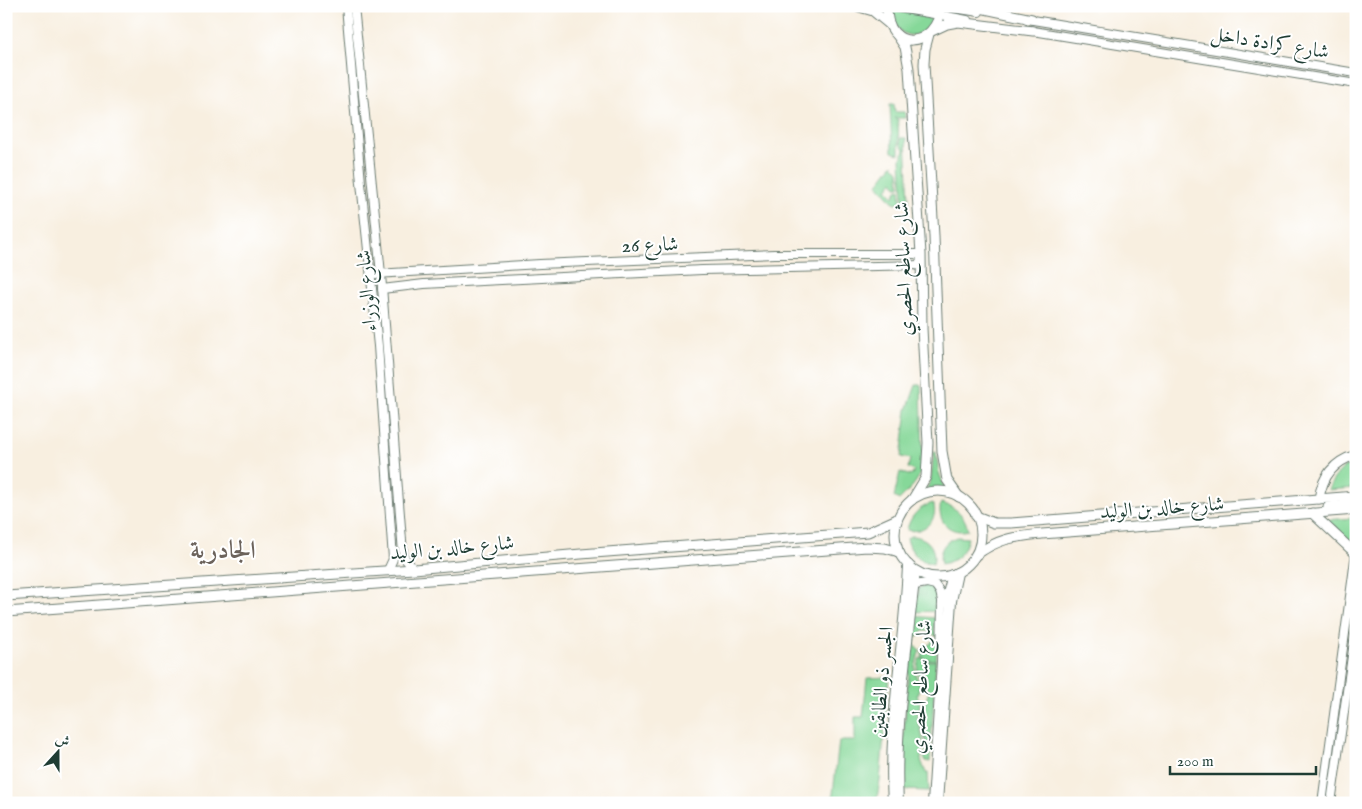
<svg xmlns="http://www.w3.org/2000/svg" width="1362" height="809" font-family="'IM FELL English',Amiri,serif">
	<style>
		.green { fill: #86d899; stroke: #528a66 }
		.park { fill: url(#park-tufts); stroke: #528a66 }
		.lines { fill: none; stroke-linecap: round; stroke-linejoin: round }
		.secondary-casing { stroke: #6b7b70; stroke-width: 10 }
		.primary-casing { stroke: #6b7b70; stroke-width: 11 }
		.highway-casing { stroke: #6b7b70; stroke-width: 12 }
		.secondary { stroke: #fff; stroke-width: 8 }
		.primary { stroke: #fff; stroke-width: 9 }
		.highway { stroke: #fff; stroke-width: 10 }
		.labels { text-anchor: middle; stroke-width: 4; stroke-linejoin: round; paint-order: stroke }
		.street-label { font-size: 20px; fill: #1f3d34; stroke: #fff }
		.district-label { font-size: 25px; font-weight: bold; fill: #6c635c; stroke: #fff }
	</style>
	<defs>
		<pattern id="park-tufts" width="24" height="20" patternUnits="userSpaceOnUse" patternTransform="scale(1.25)"><rect width="24" height="20" fill="#86d899"/><path d="M3 7l-1-3M5 7V3M7 7l1-3M15 17l-1-3M17 17v-4M19 17l1-3" fill="none" stroke="#73ba84"/></pattern>
	</defs>
	<rect width="100%" height="100%" fill="#fff"/>
	<filter id="ink" filterUnits="userSpaceOnUse"><feTurbulence type="fractalNoise" baseFrequency=".02" numOctaves="2"/><feDisplacementMap in="SourceGraphic" scale="10" xChannelSelector="R" yChannelSelector="G"/><feConvolveMatrix kernelMatrix="1 2 1 2 8 2 1 2 1" color-interpolation-filters="sRGB"/></filter>
	<filter id="wash" filterUnits="userSpaceOnUse"><feTurbulence type="fractalNoise" baseFrequency=".0096" numOctaves="4" result="noise"/><feDisplacementMap in="SourceGraphic" scale="20" xChannelSelector="R" yChannelSelector="G"/><feGaussianBlur stdDeviation="1.12" result="paint"/><feColorMatrix in="noise" values="0 0 0 0 0 0 0 0 0 0 0 0 0 0 0 0 0 1.4 0 .05"/><feComposite in="paint" operator="in"/></filter>
	<g filter="url(#wash)">
		<rect width="100%" height="100%" fill="#f8efe0"/>
		<g class="green">
			<path d="M 891,9 L 935,16 C 922,44 894,41 891,9 Z"/>
			<polygon points="890,104 894,104 895,112 905,112 905,118 894,118 898,120 899,150 899,154 892,152"/>
			<polygon points="900,138 906,138 909,202 903,202 901,158 905,150 901,145"/>
			<polygon points="893,164 899,171 900,187 897,187 893,181 887,189 894,197 897,190 900,189 901,202 895,204 878,184"/>
			<path d="M 916,385 L 921,385 L 923,462 C 920,481 912,487 899,500 L 894,497 L 900,472 L 911,476 L 914,471 L 908,468 L 910,459 L 901,457 L 907,410 Z"/>
			<polygon points="934,452 936,452 939,473 946,490 934,489 926,491 931,479"/>
			<path d="M 1356,462 L 1356,488 L 1328,490 C 1333,478 1343,464 1356,462 Z"/>
			<path d="M 933,503 C 940,520 923,534 907,530 C 910,516 919,507 933,503 Z"/>
			<path d="M 941,503 C 956,507 965,515 968,530 C 950,535 936,521 941,503 Z"/>
			<polygon points="1354,518 1352,542 1324,520"/>
			<path d="M 911,536 C 927,536 937,548 933,564 C 919,561 910,553 907,538 Z"/>
			<path d="M 957,537 L 968,538 C 965,553 955,562 941,564 C 938,551 944,541 957,537 Z"/>
			<polygon points="913,616 935,618 934,631 938,632 938,637 927,631 922,631 921,635 916,636 914,641 915,646 920,650 915,666 915,673 920,685 917,695 920,704 917,717 923,739 921,760 926,773 928,773 929,791 902,790 901,771"/>
			<polygon points="934,639 938,640 936,660 927,659 922,657 922,649 930,644"/>
			<path d="M 920,658 L 930,661 L 936,661 L 930,762 L 926,761 L 924,758 L 927,745 L 919,718 L 929,692 C 923,678 912,676 920,658 Z"/>
			<polygon points="889,677 880,781 876,803 832,803 839,741 855,741 855,717 863,717 867,678"/>
		</g>
		<polygon class="park" points="928,585 936,590 940,611 913,612 919,588"/>
	</g>
	<g filter="url(#ink)">
		<g class="lines">
			<defs>
				<g id="secondary">
					<polyline points="346,6 361,183 378,346 393,559 388,570"/>
					<polyline points="354,6 381,274 403,553 406,560 414,569"/>
					<polyline points="893,7 934,14"/>
					<polyline points="947,7 979,12"/>
					<polyline points="946,16 967,20"/>
					<polyline points="1027,19 1356,73"/>
					<polyline points="1027,30 1356,84"/>
					<polyline points="376,274 540,264 774,254 921,254"/>
					<polyline points="382,289 424,284 702,270 921,265"/>
					<polyline points="915,585 927,583 935,585 940,592 942,601 941,662 932,803"/>
					<polyline points="942,605 946,598 952,574"/>
					<path d="M 899,803 C 895,726 908,648 916,571"/>
					<polyline points="1322,803 1356,552"/>
					<polyline points="1331,803 1356,628"/>
				</g>
				<g id="primary">
					<polyline points="856,6 873,11 890,25"/>
					<path d="M 887,6 C 885,53 937,50 941,6"/>
					<polyline points="971,6 1032,19"/>
					<polyline points="932,31 947,24 958,22 1033,31"/>
					<polyline points="929,34 925,49 924,64 934,236 942,451 947,480 959,497"/>
					<polyline points="897,35 905,47 909,69 921,254 922,328 928,443 926,477 912,500"/>
					<circle cx="938" cy="534" r="43"/>
					<path d="M 1319,499 C 1322,477 1334,461 1356,455"/>
					<polyline points="1328,507 1356,504"/>
					<polyline points="1312,513 1356,554"/>
					<polyline points="976,516 994,523 1011,523 1356,496"/>
					<path d="M 976,555 C 999,538 1014,537 1042,534 L 1356,510"/>
					<polyline points="6,596 414,569 581,554 868,532 897,519"/>
					<polyline points="6,612 867,547 885,548 899,552"/>
				</g>
				<g id="highway">
					<path d="M 893,803 C 888,723 905,644 908,565"/>
					<polyline points="937,803 951,601 957,573"/>
				</g>
			</defs>
			<use href="#secondary" class="secondary-casing"/>
			<use href="#primary" class="primary-casing"/>
			<use href="#highway" class="highway-casing"/>
			<use href="#secondary" class="secondary"/>
			<use href="#primary" class="primary"/>
			<use href="#highway" class="highway"/>
		</g>
	</g>
	<g class="labels">
		<g class="street-label">
			<text transform="translate(1270 42) rotate(9)" y="7">شارع كرادة داخل</text>
			<text transform="translate(650 244) rotate(-2)" y="7">شارع 26</text>
			<text transform="translate(903 269) rotate(-92)" y="7">شارع ساطع الحصري</text>
			<text transform="translate(366 291) rotate(-95)" y="7">شارع الوزراء</text>
			<text transform="translate(1162 507) rotate(-4)" y="7">شارع خالد بن الوليد</text>
			<text transform="translate(452 547) rotate(-5)" y="7">شارع خالد بن الوليد</text>
			<text transform="translate(881 682) rotate(-85)" y="7">الجسر ذو الطابقين</text>
			<text transform="translate(920 687) rotate(-87)" y="7">شارع ساطع الحصري</text>
		</g>
		<g class="district-label">
			<text x="223" y="558">الجادرية</text>
		</g>
	</g>
	<rect width="1362" height="809" fill="none" stroke="#fff" stroke-width="25"/>
	<g transform="translate(58 752) rotate(21)" stroke="#ffffff" stroke-width="4" paint-order="stroke">
	<path d="M0-4L9 19L0 12L-9 19Z" fill="#1f3d34"/>
	<text y="-8" font-size="14" font-weight="bold" text-anchor="middle" fill="#1f3d34">ش</text>
	</g>
	<path d="M1170 766v8h146v-8" fill="none" stroke="#1f3d34" stroke-width="2.5"/>
	<text x="1177" y="766" font-size="15" fill="#1f3d34" stroke="#ffffff" stroke-width="4" paint-order="stroke">200 m</text>
</svg>
